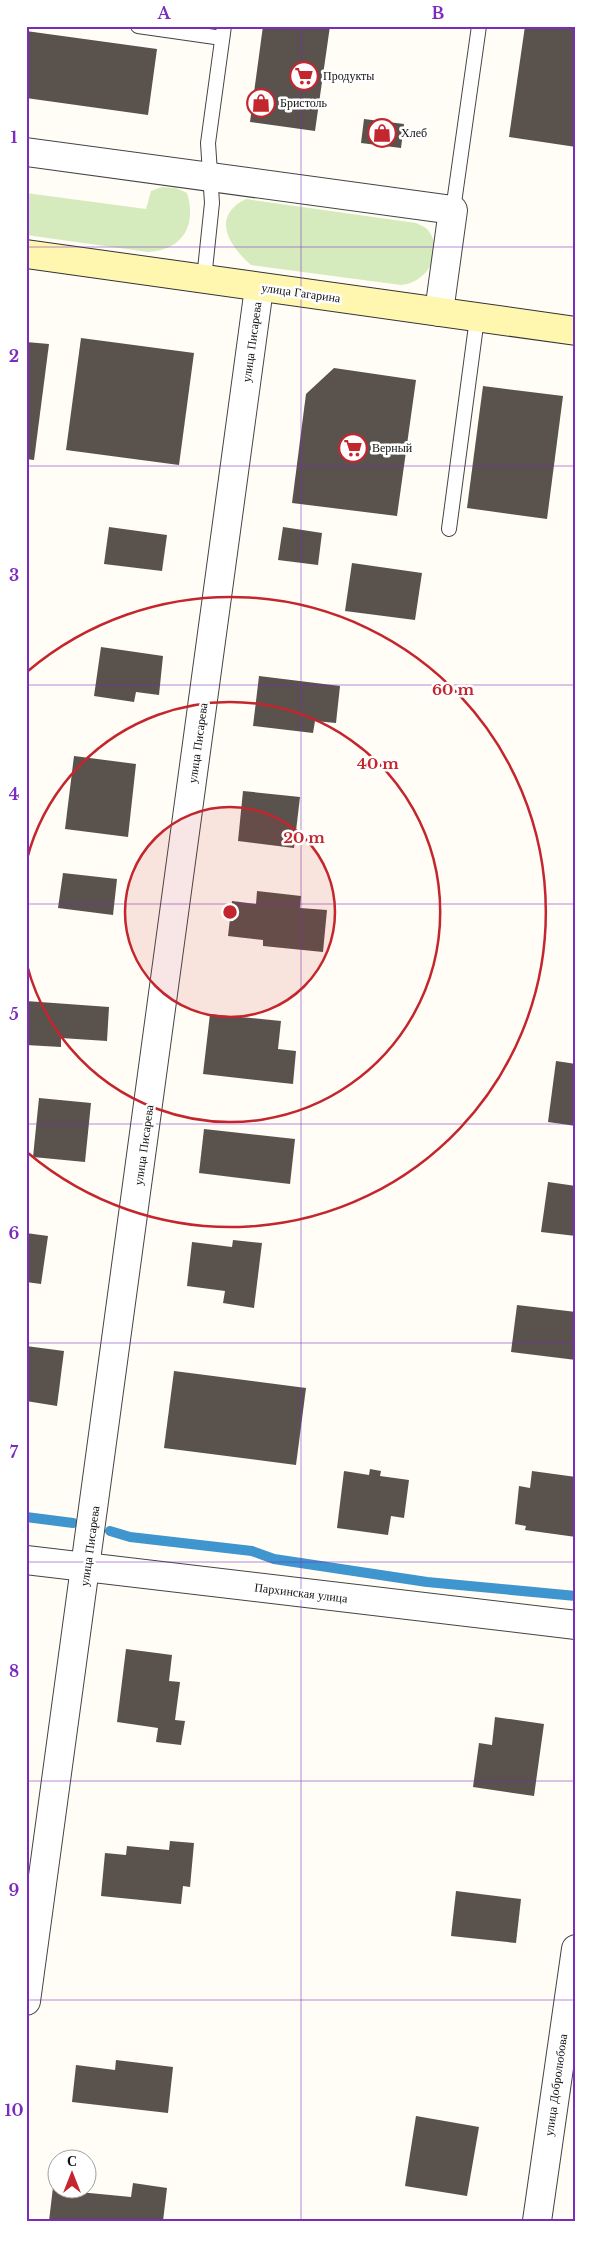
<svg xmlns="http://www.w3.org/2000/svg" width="602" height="2247" font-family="'Libre Baskerville',serif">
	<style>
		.green { fill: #d5ebbd }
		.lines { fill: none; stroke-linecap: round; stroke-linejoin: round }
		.stream { stroke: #3f96cf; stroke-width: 10 }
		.building { fill: #5a524d }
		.lane-casing { stroke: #444; stroke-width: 16 }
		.street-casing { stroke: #444; stroke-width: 30 }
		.secondary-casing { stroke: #333; stroke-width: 30 }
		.lane { stroke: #fff; stroke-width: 14 }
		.street { stroke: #fff; stroke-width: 28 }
		.secondary { stroke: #fff6b0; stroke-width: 28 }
		.grid { fill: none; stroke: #7b2cbf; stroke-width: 1; stroke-opacity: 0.55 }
		.ring { fill: none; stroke: #c4262e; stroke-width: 2.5 }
		.labels { text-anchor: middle; stroke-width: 5; stroke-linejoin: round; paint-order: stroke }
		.poi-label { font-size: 12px; fill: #111; stroke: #fff; text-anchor: start }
		.street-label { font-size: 12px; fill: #111; stroke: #fff }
		.centre { fill: #c4262e; stroke: #fff; stroke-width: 2.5 }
		.ring-label { font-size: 15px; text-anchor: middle; font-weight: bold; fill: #c4262e; stroke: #fff; stroke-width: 5; stroke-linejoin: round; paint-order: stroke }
		.neatline { fill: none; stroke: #7b2cbf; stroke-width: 2 }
		.grid-label { font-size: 16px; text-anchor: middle; font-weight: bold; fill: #7b2cbf }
	</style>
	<rect width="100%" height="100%" fill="#fffdf5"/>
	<g class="green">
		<path d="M 162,187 L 176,188 L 187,193 C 197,225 183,250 148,252 L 26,235 L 26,193 L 146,209 L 151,191 Z"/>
		<path d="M 246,199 L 416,223 C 419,225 424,226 427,229 C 446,250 428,283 401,285 L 251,265 C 228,245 211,216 246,199 Z"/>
	</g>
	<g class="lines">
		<g class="stream">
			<polyline points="26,1517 73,1523"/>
			<polyline points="110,1531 130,1537 252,1551 274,1559 427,1582 576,1596"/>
		</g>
	</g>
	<g class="building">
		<polygon points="263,26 330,26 315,131 250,122"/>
		<polygon points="525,26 576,26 576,147 509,137"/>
		<polygon points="26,31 157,49 148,115 26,98"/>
		<polygon points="364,119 404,124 401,148 361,143"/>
		<polygon points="81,338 194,353 179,465 66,450"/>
		<polygon points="26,342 49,344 34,460 26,459"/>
		<polygon points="334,368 416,380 397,516 292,503 306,394"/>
		<polygon points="483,386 563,396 547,519 467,508"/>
		<polygon points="109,527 167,535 162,571 104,564"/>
		<polygon points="283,527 322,533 318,565 278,560"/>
		<polygon points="352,563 422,573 415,620 345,611"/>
		<polygon points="101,647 163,656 159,695 136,692 134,702 94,696"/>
		<polygon points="259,676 340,686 336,723 315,721 313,733 253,726"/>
		<polygon points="74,756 136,764 128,837 65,829"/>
		<polygon points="243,791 300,797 294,848 238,841"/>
		<polygon points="63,873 117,879 113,915 58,908"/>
		<polygon points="257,891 301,896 300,908 327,910 323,952 263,946 263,940 228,936 232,901 256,904"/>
		<polygon points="26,1001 109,1007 107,1041 61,1038 61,1047 26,1045"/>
		<polygon points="210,1014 281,1021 278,1049 296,1051 293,1084 203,1074"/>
		<polygon points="556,1061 576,1064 576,1126 548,1122"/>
		<polygon points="39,1098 91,1103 85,1162 33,1157"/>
		<polygon points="204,1129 295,1139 290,1184 199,1173"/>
		<polygon points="548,1182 576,1186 576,1236 541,1232"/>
		<polygon points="26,1233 48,1236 41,1284 26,1282"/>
		<polygon points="233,1240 262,1243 254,1308 223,1303 225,1291 187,1286 192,1242 232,1247"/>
		<polygon points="517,1305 576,1312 576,1360 511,1352"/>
		<polygon points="26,1346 64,1351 57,1406 26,1401"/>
		<polygon points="174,1371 306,1388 296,1465 164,1448"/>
		<polygon points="370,1469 381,1471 380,1476 409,1480 404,1518 391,1516 388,1535 337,1528 344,1471 369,1475"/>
		<polygon points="532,1471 576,1477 576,1537 525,1530 526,1526 515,1524 519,1486 530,1488"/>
		<polygon points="126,1649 172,1655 169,1681 180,1682 175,1720 185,1721 181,1745 156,1742 158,1728 117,1722"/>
		<polygon points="495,1717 544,1724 534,1796 473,1787 479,1743 492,1745"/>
		<polygon points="170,1841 194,1843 190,1887 183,1886 181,1904 101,1896 105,1853 126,1855 127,1846 169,1850"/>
		<polygon points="456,1891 521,1899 516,1943 451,1936"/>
		<polygon points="116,2060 173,2067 168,2113 72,2102 76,2065 115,2070"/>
		<polygon points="416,2116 479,2127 467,2196 405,2186"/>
		<polygon points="133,2183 167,2188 163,2221 49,2221 53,2187 58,2188 58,2190 131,2197"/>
	</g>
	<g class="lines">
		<defs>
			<g id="lane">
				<polyline points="138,26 222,38"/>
				<polyline points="453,210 479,26"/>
				<polyline points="204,279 212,203 208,143 224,26"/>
				<polyline points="449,529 477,318"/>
			</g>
			<g id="street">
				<polyline points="26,152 453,210 439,312"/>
				<polyline points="26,1560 576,1625"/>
				<polyline points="26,2001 259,288"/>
				<polyline points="537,2221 576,1949"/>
			</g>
			<polyline id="secondary" points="26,254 576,331"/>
		</defs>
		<use href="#lane" class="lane-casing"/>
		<use href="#street" class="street-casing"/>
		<use href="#secondary" class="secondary-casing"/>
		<use href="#lane" class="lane"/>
		<use href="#street" class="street"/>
		<use href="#secondary" class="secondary"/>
	</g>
	<path class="grid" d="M 301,26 L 301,2221M 26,247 L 576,247M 26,466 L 576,466M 26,685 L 576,685M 26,904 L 576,904M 26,1124 L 576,1124M 26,1343 L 576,1343M 26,1562 L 576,1562M 26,1781 L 576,1781M 26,2000 L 576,2000"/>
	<circle cx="230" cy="912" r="105" fill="#c4262e" fill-opacity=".12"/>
	<g class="ring">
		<circle cx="230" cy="912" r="105"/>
		<path d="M27 859A210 210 0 1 1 27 965"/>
		<path d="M28 671A315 315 0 1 1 28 1153"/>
	</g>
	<defs>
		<symbol id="supermarket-ring" viewBox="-11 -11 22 22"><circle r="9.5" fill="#fff" stroke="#c4262e" stroke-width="1.5"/><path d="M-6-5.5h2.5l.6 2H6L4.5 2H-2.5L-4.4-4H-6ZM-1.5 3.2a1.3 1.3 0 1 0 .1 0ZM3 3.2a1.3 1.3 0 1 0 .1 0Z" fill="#c4262e"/></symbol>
		<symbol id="shop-ring" viewBox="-11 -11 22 22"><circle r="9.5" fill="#fff" stroke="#c4262e" stroke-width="1.5"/><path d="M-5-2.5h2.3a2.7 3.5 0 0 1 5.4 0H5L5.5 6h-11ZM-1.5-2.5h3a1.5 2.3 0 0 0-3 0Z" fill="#c4262e"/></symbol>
	</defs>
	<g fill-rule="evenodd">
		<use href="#supermarket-ring" x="288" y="60" width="32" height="32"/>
		<use href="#shop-ring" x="245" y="87" width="32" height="32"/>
		<use href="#shop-ring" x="366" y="117" width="32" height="32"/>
		<use href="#supermarket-ring" x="337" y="432" width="32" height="32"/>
	</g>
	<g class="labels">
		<g class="poi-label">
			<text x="323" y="80">Продукты</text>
			<text x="280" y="107">Бристоль</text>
			<text x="401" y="137">Хлеб</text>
			<text x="372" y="452">Верный</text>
		</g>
		<g class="street-label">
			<text transform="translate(301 293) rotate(8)" y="4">улица Гагарина</text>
			<text transform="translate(252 342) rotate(-82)" y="4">улица Писарева</text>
			<text transform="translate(198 743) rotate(-82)" y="4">улица Писарева</text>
			<text transform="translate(144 1145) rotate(-82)" y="4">улица Писарева</text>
			<text transform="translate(90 1546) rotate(-82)" y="4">улица Писарева</text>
			<text transform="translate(301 1593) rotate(7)" y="4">Пархинская улица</text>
			<text transform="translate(556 2085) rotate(-82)" y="4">улица Добролюбова</text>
		</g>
	</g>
	<circle cx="230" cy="912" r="8" class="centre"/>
	<g class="ring-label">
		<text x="453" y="695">60 m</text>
		<text x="378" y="769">40 m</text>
		<text x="304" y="843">20 m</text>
	</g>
	<rect width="602" height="2247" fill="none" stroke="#ffffff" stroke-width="55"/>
	<g transform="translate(72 2174)"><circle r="24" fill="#ffffff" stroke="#a0a0a0"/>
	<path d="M0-4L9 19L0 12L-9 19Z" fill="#c4262e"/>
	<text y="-8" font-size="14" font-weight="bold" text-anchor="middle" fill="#111111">С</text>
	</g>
	<rect x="28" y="28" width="546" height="2192" class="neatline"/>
	<g class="grid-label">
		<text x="164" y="19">A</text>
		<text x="438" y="19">B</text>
		<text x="14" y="143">1</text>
		<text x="14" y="362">2</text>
		<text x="14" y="581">3</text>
		<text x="14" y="800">4</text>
		<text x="14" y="1020">5</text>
		<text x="14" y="1239">6</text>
		<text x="14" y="1458">7</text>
		<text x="14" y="1677">8</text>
		<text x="14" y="1896">9</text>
		<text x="14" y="2116">10</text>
	</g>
</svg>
